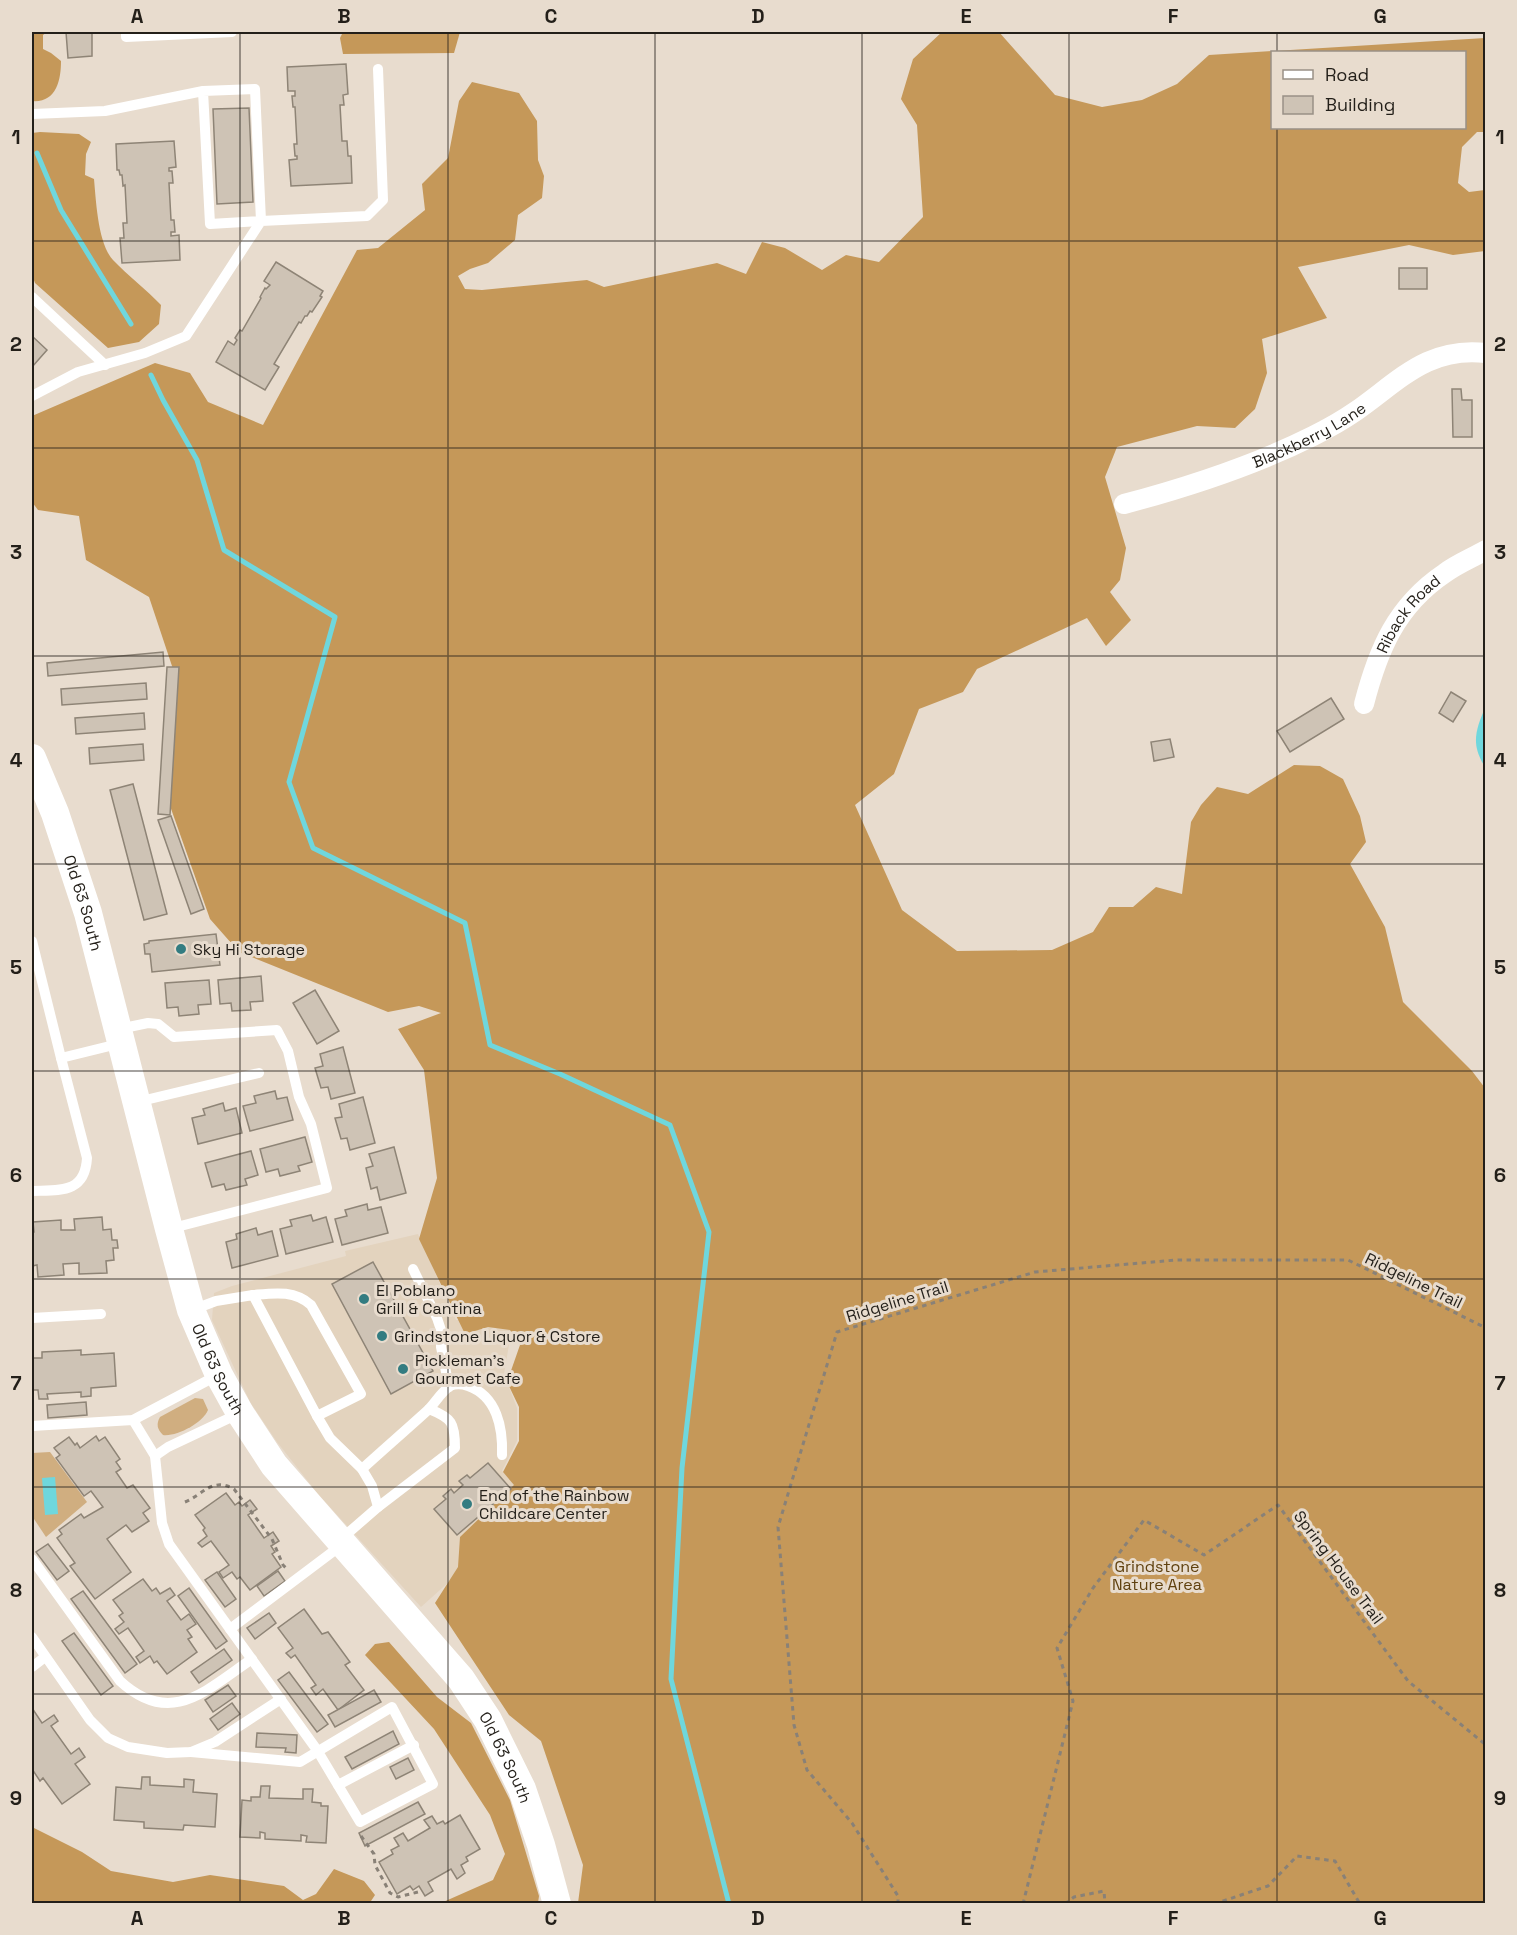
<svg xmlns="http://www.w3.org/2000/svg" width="1517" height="1935" font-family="'Space Grotesk',sans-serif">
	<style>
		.built { fill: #e3d3be }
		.green { fill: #d0ae80 }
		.forest { fill: #c59859; fill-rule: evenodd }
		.water { fill: #6fd7dd }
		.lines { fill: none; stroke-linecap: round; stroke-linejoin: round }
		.stream { stroke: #6fd7dd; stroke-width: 5 }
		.building { fill: #cec3b5; stroke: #8e8476; stroke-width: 1.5 }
		.path { stroke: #898177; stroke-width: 3; stroke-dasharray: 4.5 4.5; stroke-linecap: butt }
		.service { stroke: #fff; stroke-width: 10 }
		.minor { stroke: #fff; stroke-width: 20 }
		.secondary { stroke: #fff; stroke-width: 28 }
		.grid { fill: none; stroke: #231f19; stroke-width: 1.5; stroke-opacity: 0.55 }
		.poi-dot { fill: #337c81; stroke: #e8dcce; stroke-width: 2 }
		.labels { text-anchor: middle; stroke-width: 6; stroke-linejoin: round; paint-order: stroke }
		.street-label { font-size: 16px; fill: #231f19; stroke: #e8dcce }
		.poi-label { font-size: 16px; fill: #231f19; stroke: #e8dcce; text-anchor: start }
		.park-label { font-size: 16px; fill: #60410f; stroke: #e8dcce }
		.neatline { fill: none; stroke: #231f19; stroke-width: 2 }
		.grid-label { font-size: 20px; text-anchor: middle; font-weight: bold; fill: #231f19 }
	</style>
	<rect width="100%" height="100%" fill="#e8dcce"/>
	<polygon class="built" points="418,1234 456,1320 489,1320 512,1327 504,1374 517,1408 517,1441 502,1471 535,1505 421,1607 318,1494 277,1442 250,1402 212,1320 214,1293 232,1286 346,1256 345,1251"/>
	<g class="green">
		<path d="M 195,1398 L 203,1399 L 208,1410 C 203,1423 176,1437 163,1435 C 157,1429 156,1424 160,1417 Z"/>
		<polygon points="50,1452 87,1502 46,1537 32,1516 32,1453"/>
	</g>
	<g class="forest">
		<path d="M 32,32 L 47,32 L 43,35 L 43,49 L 51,53 L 61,61 C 61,81 56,103 32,101 Z"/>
		<polygon points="343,32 460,32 454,53 343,54 340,38"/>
		<path d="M 942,32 L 999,32 L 1055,95 L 1102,107 L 1142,100 L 1177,84 L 1209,55 L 1485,38 L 1485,132 L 1477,132 L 1462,147 L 1458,183 L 1469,192 L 1485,190 L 1485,251 L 1453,255 L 1409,245 L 1298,267 L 1327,318 L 1262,339 L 1267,373 L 1255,409 L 1235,428 L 1197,426 L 1117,447 L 1105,477 L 1126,548 L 1120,580 L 1110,592 L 1131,620 L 1106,646 L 1087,618 L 977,669 L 963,692 L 919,709 L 894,774 L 855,805 L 902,910 L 957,951 L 1052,950 L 1093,932 L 1109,907 L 1133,907 L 1156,887 L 1182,894 L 1191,822 L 1201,805 L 1217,787 L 1248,794 L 1294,765 L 1320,766 L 1343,779 L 1360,816 L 1366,842 L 1350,864 L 1385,927 L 1403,1002 L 1472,1071 L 1485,1088 L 1485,1903 L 578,1903 L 583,1865 L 541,1741 L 509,1715 L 435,1603 L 458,1567 L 460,1537 L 514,1485 L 503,1472 L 519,1441 L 519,1407 L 507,1382 L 520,1345 L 510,1330 L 488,1327 L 465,1334 L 419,1239 L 437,1178 L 424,1070 L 398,1029 L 441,1013 L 419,1006 L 388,1012 L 239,952 L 210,919 L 169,803 L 173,669 L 149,597 L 86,560 L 79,516 L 38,510 L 32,502 L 32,416 L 155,363 L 190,373 L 208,402 L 263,425 L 357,250 L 378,248 L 425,210 L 422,184 L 448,158 L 459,101 L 472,82 L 519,93 L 537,121 L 538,160 L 544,176 L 542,198 L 518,215 L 515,240 L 488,263 L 470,269 L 458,276 L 465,289 L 482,290 L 587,280 L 604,287 L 717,263 L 746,274 L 762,242 L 785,248 L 822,270 L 846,255 L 879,262 L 923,217 L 917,125 L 901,99 L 913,59 ZM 1272,52 L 1464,52 L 1464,128 L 1272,128 Z"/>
		<path d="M 40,132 L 79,134 L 91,142 L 86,154 L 85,175 L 94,179 C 96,201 98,244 113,260 C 128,276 146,289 161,305 L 159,324 L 139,342 L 108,348 L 35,283 L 32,275 L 32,133 Z"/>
		<polygon points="389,1642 437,1697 471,1723 510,1800 539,1896 538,1903 441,1903 493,1880 505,1854 490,1815 434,1729 365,1655 375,1644"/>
		<polygon points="32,1827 82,1852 111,1871 173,1882 210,1875 284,1886 303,1900 316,1894 334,1869 364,1881 375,1895 369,1904 32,1903"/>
	</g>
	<g class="water">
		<path d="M 1485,708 L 1485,767 C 1471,745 1475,731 1485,708 Z"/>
		<polygon points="55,1477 58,1514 45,1515 42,1478"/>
	</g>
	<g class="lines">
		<g class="stream">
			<polyline points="37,153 61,210 131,324"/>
			<polyline points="151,375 163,400 197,460 224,550 335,617 289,782 313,848 465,923 490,1045 560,1074 670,1125 709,1232 682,1468 671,1679 729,1904"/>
		</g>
	</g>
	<g class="building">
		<polygon points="66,32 92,32 92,56 68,58"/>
		<polygon points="346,64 348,94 343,95 344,105 340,105 342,141 347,141 348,156 351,156 352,183 291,186 289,160 297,159 297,156 295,156 294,144 297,144 295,107 293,107 292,96 295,96 295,91 288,91 287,67"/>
		<polygon points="249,108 253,202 217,204 213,109"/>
		<polygon points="174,141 176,167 169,168 169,171 172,171 173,183 169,183 171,220 174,220 175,232 171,232 171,236 179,235 180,260 122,263 120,238 124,238 123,223 127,223 125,185 123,186 122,175 120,175 119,170 117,170 116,144"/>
		<polygon points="276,262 323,291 320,296 322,297 312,312 310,311 307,316 305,316 301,323 299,322 274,364 279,367 265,390 216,362 228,341 234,345 237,340 235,338 240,330 242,331 261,298 260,297 265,288 266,289 270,285 264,281"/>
		<rect x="1399" y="268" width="28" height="21"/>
		<polygon points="32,336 47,350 32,367"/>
		<polygon points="1452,389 1461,389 1462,400 1472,400 1472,437 1453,437"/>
		<polygon points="163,652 164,666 48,676 47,663"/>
		<polygon points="167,667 179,667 170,815 158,814"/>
		<polygon points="146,683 147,699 62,705 61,689"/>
		<polygon points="1451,692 1466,701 1453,722 1439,713"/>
		<polygon points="1331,698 1344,719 1290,752 1277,731"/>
		<polygon points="144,713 145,729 76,734 75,718"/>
		<polygon points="1170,739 1174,757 1154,761 1151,742"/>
		<polygon points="143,744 144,760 90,764 89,748"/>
		<polygon points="133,784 167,914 144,920 110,790"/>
		<polygon points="171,816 204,909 191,914 158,820"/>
		<polygon points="216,934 220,965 152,972 150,954 145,954 144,944 149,943 149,941"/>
		<polygon points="261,976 263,1001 250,1002 251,1010 232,1011 231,1003 220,1004 218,980"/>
		<polygon points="209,980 211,1004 198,1005 199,1014 179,1016 178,1007 167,1008 165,983"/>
		<polygon points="315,990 339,1031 317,1044 293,1003"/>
		<polygon points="343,1047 355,1093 331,1099 328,1087 321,1088 315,1068 323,1066 320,1054"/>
		<polygon points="275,1091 277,1099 287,1097 293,1120 250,1131 243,1106 256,1103 254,1096"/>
		<polygon points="363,1097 375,1143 350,1150 347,1138 341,1139 335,1118 342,1117 339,1104"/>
		<polygon points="223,1103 225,1111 236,1108 242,1133 198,1144 192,1118 205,1115 203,1109"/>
		<polygon points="305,1137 312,1162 298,1166 300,1171 280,1176 278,1169 266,1172 260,1149"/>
		<polygon points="394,1147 406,1193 380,1200 377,1187 371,1189 366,1168 373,1166 369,1154"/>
		<polygon points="251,1151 258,1175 245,1179 247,1185 226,1190 224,1184 212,1187 205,1163"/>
		<polygon points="367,1204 368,1210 381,1207 388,1233 342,1245 335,1219 347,1216 345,1210"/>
		<polygon points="311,1215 313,1221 326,1217 333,1242 286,1254 280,1229 292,1226 290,1220"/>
		<polygon points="102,1217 103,1230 111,1229 112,1240 117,1240 118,1248 113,1248 114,1260 106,1261 107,1273 79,1274 79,1263 63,1264 64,1275 38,1277 37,1265 32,1266 32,1233 34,1232 33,1222 61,1220 61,1230 75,1230 74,1219"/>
		<polygon points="256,1228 258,1235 272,1231 278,1256 232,1268 226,1242 237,1239 236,1234"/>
		<polygon points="373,1262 433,1371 391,1394 332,1284"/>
		<polygon points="81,1350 81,1355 114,1353 116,1386 91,1388 91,1396 81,1397 81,1392 47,1394 48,1399 39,1399 38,1390 32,1390 32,1358 42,1358 42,1352"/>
		<polygon points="86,1402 87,1415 48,1418 47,1405"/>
		<polygon points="96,1436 99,1441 105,1437 120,1459 116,1462 121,1469 116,1472 127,1488 133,1485 150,1508 143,1513 149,1521 132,1532 126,1525 107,1539 131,1572 95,1599 70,1566 75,1563 57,1538 62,1534 59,1530 81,1514 84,1518 103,1507 91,1491 84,1496 56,1458 60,1455 54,1448 69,1437 75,1445 77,1443 80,1448"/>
		<polygon points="488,1463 511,1489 457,1535 434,1509 446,1499 443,1496 451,1489 454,1493 463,1485 459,1481 467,1475 470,1478"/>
		<polygon points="226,1493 235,1505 239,1502 242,1506 250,1500 257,1509 248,1515 264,1538 273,1532 279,1541 271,1546 275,1552 272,1554 281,1567 250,1590 240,1577 237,1579 232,1572 223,1578 219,1572 229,1565 211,1541 202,1547 198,1543 207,1536 203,1530 205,1528 195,1515"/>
		<polygon points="48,1544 69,1571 57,1580 36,1552"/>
		<polygon points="278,1571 285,1581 264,1596 257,1586"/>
		<polygon points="217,1572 236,1599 225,1607 205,1580"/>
		<polygon points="143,1579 152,1591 156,1588 160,1594 170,1588 175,1595 167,1601 181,1620 189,1614 196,1624 187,1630 192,1637 188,1639 197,1652 167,1674 157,1661 154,1663 150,1656 140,1663 136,1657 144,1651 128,1628 119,1634 115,1629 124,1622 119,1616 123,1613 113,1600"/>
		<polygon points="189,1588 227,1641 216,1649 178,1596"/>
		<polygon points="83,1591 137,1664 125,1673 71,1599"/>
		<polygon points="304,1609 322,1634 328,1632 350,1662 345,1665 364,1690 338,1710 323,1689 316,1695 311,1688 316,1685 295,1655 291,1658 286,1653 293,1648 278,1628"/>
		<polygon points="269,1613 276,1623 255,1639 247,1628"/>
		<polygon points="74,1633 113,1686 101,1695 62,1641"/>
		<polygon points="224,1649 232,1660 199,1683 191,1672"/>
		<polygon points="289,1672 328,1724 317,1732 278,1680"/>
		<polygon points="228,1685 236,1696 213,1712 205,1700"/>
		<polygon points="374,1690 381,1702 335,1727 328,1715"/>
		<polygon points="232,1703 240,1714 218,1730 210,1719"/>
		<polygon points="32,1708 42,1723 54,1715 58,1721 51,1726 71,1754 79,1748 85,1757 75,1764 90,1784 62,1804 43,1778 40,1781 32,1769"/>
		<polygon points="393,1731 399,1744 352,1769 345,1757"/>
		<polygon points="257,1733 297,1735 296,1753 285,1752 286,1748 256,1747"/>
		<polygon points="408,1758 414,1770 396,1779 390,1767"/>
		<polygon points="142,1777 150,1777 150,1785 184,1787 184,1779 194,1780 193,1792 217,1794 215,1827 184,1825 183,1830 144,1828 144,1822 114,1820 116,1787 141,1789"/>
		<polygon points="261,1786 270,1786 269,1798 303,1799 303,1789 313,1789 312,1802 321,1803 321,1806 328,1806 326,1843 306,1842 307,1836 301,1835 301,1841 265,1839 265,1833 260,1832 260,1838 240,1837 242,1800 251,1801 251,1797 260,1797"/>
		<polygon points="418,1802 425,1814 365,1846 359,1833"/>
		<polygon points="460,1815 480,1849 466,1857 468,1861 461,1865 465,1873 457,1879 451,1869 428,1882 433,1891 425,1896 419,1886 413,1890 410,1886 397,1894 379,1862 393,1854 391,1850 399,1846 394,1838 403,1833 408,1841 430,1828 424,1820 432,1816 437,1824 443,1821 445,1824"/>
	</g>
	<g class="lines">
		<g class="path">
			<path d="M 185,1502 C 204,1494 212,1477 234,1489 L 272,1539 L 283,1565 L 287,1569"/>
			<polyline points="361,1836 374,1854 375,1865 390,1893 398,1897 418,1892"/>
			<polyline points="898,1904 898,1896 852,1823 807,1770 794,1725 778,1527 837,1332 1035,1272 1176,1260 1348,1260 1486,1328"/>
			<polyline points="1023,1904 1073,1701 1057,1648 1093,1588 1144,1520 1204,1555 1278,1505 1408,1681 1486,1745"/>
			<polyline points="1065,1904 1074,1897 1104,1891 1105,1904"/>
			<polyline points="1214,1904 1268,1886 1297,1856 1335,1861 1360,1904"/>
		</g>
		<g class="service">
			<polyline points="126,32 126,37 232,32"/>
			<polyline points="32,114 105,111 203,91 255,89 261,221 210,224 203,91"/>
			<polyline points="32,297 105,365"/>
			<polyline points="32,396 78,372 145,353 186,336 261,221 367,216 383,200 378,69"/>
			<polyline points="32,941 61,1058 122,1043"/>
			<polyline points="119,1029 148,1023 158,1024 174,1037 277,1030 288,1051 299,1097 311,1124 327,1188 169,1229"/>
			<polyline points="137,1102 259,1073"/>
			<path d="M 32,1191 C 59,1190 85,1194 87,1158 L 61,1058"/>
			<polyline points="413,1269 437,1318 441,1330 441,1347 449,1387"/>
			<path d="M 253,1295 C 275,1293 294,1290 311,1305 L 361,1394 L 317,1416"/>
			<polyline points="192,1310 216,1301 253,1295 317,1416 330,1438 362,1469 372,1486 378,1507 340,1540"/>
			<polyline points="32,1318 101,1314"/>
			<polyline points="133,1420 155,1456 162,1523 169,1544 230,1629"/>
			<polyline points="32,1426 133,1420 218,1375"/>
			<polyline points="155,1456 168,1447 238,1414"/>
			<path d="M 362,1469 C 384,1449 406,1430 428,1410 C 435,1403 442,1391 450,1386 C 457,1383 462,1384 468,1386 C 497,1396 503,1428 502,1455"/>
			<path d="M 378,1507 L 455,1448 C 455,1423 452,1418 429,1409"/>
			<path d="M 32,1559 L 120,1681 C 171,1728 206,1690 252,1659"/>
			<polyline points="32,1637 90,1720 108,1738 128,1747 167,1753 191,1752 215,1742 281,1699"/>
			<polyline points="32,1667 45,1657"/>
			<polyline points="191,1752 300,1762 392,1707 433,1784 360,1822 317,1750 230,1629 343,1544"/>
			<polyline points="338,1785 414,1745"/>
		</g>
		<g class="minor">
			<path id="s1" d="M 1124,504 C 1188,487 1253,466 1313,436 C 1327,429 1343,420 1356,411 C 1399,381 1428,346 1486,353"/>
			<path id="s2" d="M 1364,704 C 1378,650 1396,606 1445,573 C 1457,564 1472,558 1486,550"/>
		</g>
		<path class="secondary" id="s3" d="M 32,758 L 55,813 L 88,913 L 169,1229 L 191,1310 L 219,1375 L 240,1413 L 274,1465 L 461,1679 L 488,1720 L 522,1789 L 541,1845 L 557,1904"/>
	</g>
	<path class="grid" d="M 240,32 L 240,1904M 448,32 L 448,1904M 655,32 L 655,1904M 862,32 L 862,1904M 1069,32 L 1069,1904M 1277,32 L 1277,52M 1277,128 L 1277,1904M 32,241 L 1486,241M 32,448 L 1486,448M 32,656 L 1486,656M 32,864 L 1486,864M 32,1071 L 1486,1071M 32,1279 L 1486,1279M 32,1487 L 1486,1487M 32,1694 L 1486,1694"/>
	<g class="poi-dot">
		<circle cx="181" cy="949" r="6"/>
		<circle cx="364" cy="1299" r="6"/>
		<circle cx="382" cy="1336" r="6"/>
		<circle cx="403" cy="1369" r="6"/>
		<circle cx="467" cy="1504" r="6"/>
	</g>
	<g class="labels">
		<g class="street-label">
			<text dy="6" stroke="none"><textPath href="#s1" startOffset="198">Blackberry Lane</textPath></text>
			<text dy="6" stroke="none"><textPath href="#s2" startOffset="102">Riback Road</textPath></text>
			<text dy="6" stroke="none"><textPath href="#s3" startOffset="154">Old 63 South</textPath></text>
			<text transform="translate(1414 1280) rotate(26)" y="6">Ridgeline Trail</text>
			<text transform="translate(897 1301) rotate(-17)" y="6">Ridgeline Trail</text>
			<text dy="6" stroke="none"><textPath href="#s3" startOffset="640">Old 63 South</textPath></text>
			<text transform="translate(1339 1567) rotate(53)" y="6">Spring House Trail</text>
			<text dy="6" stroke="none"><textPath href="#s3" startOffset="1126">Old 63 South</textPath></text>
		</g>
		<g class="poi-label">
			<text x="193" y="955">Sky Hi Storage</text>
			<text x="376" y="1296">El Poblano<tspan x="376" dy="18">Grill &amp; Cantina</tspan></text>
			<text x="394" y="1342">Grindstone Liquor &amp; Cstore</text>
			<text x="415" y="1366">Pickleman's<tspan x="415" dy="18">Gourmet Cafe</tspan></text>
			<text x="479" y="1501">End of the Rainbow<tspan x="479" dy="18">Childcare Center</tspan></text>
		</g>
		<g class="park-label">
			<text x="1157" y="1572">Grindstone<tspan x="1157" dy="18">Nature Area</tspan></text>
		</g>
	</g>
	<rect width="1517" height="1935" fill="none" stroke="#e8dcce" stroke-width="66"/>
	<rect x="1271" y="51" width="195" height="78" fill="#e8dcce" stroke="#999086" stroke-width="1.5"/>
	<rect x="1283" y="70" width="30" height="9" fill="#ffffff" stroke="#999086" stroke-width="1.5"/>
	<text x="1325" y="81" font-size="18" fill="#231f19">Road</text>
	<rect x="1283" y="96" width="30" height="18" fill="#cec3b5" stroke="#999086" stroke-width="1.5"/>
	<text x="1325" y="111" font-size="18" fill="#231f19">Building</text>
	<rect x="33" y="33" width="1451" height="1869" class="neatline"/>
	<g class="grid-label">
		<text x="137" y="23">A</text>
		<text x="344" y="23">B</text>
		<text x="551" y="23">C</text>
		<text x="758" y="23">D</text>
		<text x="966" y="23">E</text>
		<text x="1173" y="23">F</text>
		<text x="1380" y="23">G</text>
		<text x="16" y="144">1</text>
		<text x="1500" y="144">1</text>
		<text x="16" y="351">2</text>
		<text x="1500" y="351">2</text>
		<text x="16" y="559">3</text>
		<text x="1500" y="559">3</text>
		<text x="16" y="767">4</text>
		<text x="1500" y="767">4</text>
		<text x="16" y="974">5</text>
		<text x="1500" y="974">5</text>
		<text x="16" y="1182">6</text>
		<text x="1500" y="1182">6</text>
		<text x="16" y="1390">7</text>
		<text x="1500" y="1390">7</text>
		<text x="16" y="1597">8</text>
		<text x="1500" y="1597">8</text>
		<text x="16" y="1805">9</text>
		<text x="1500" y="1805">9</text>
		<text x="137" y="1925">A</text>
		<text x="344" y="1925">B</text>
		<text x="551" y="1925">C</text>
		<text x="758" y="1925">D</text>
		<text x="966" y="1925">E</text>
		<text x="1173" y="1925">F</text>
		<text x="1380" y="1925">G</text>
	</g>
</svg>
